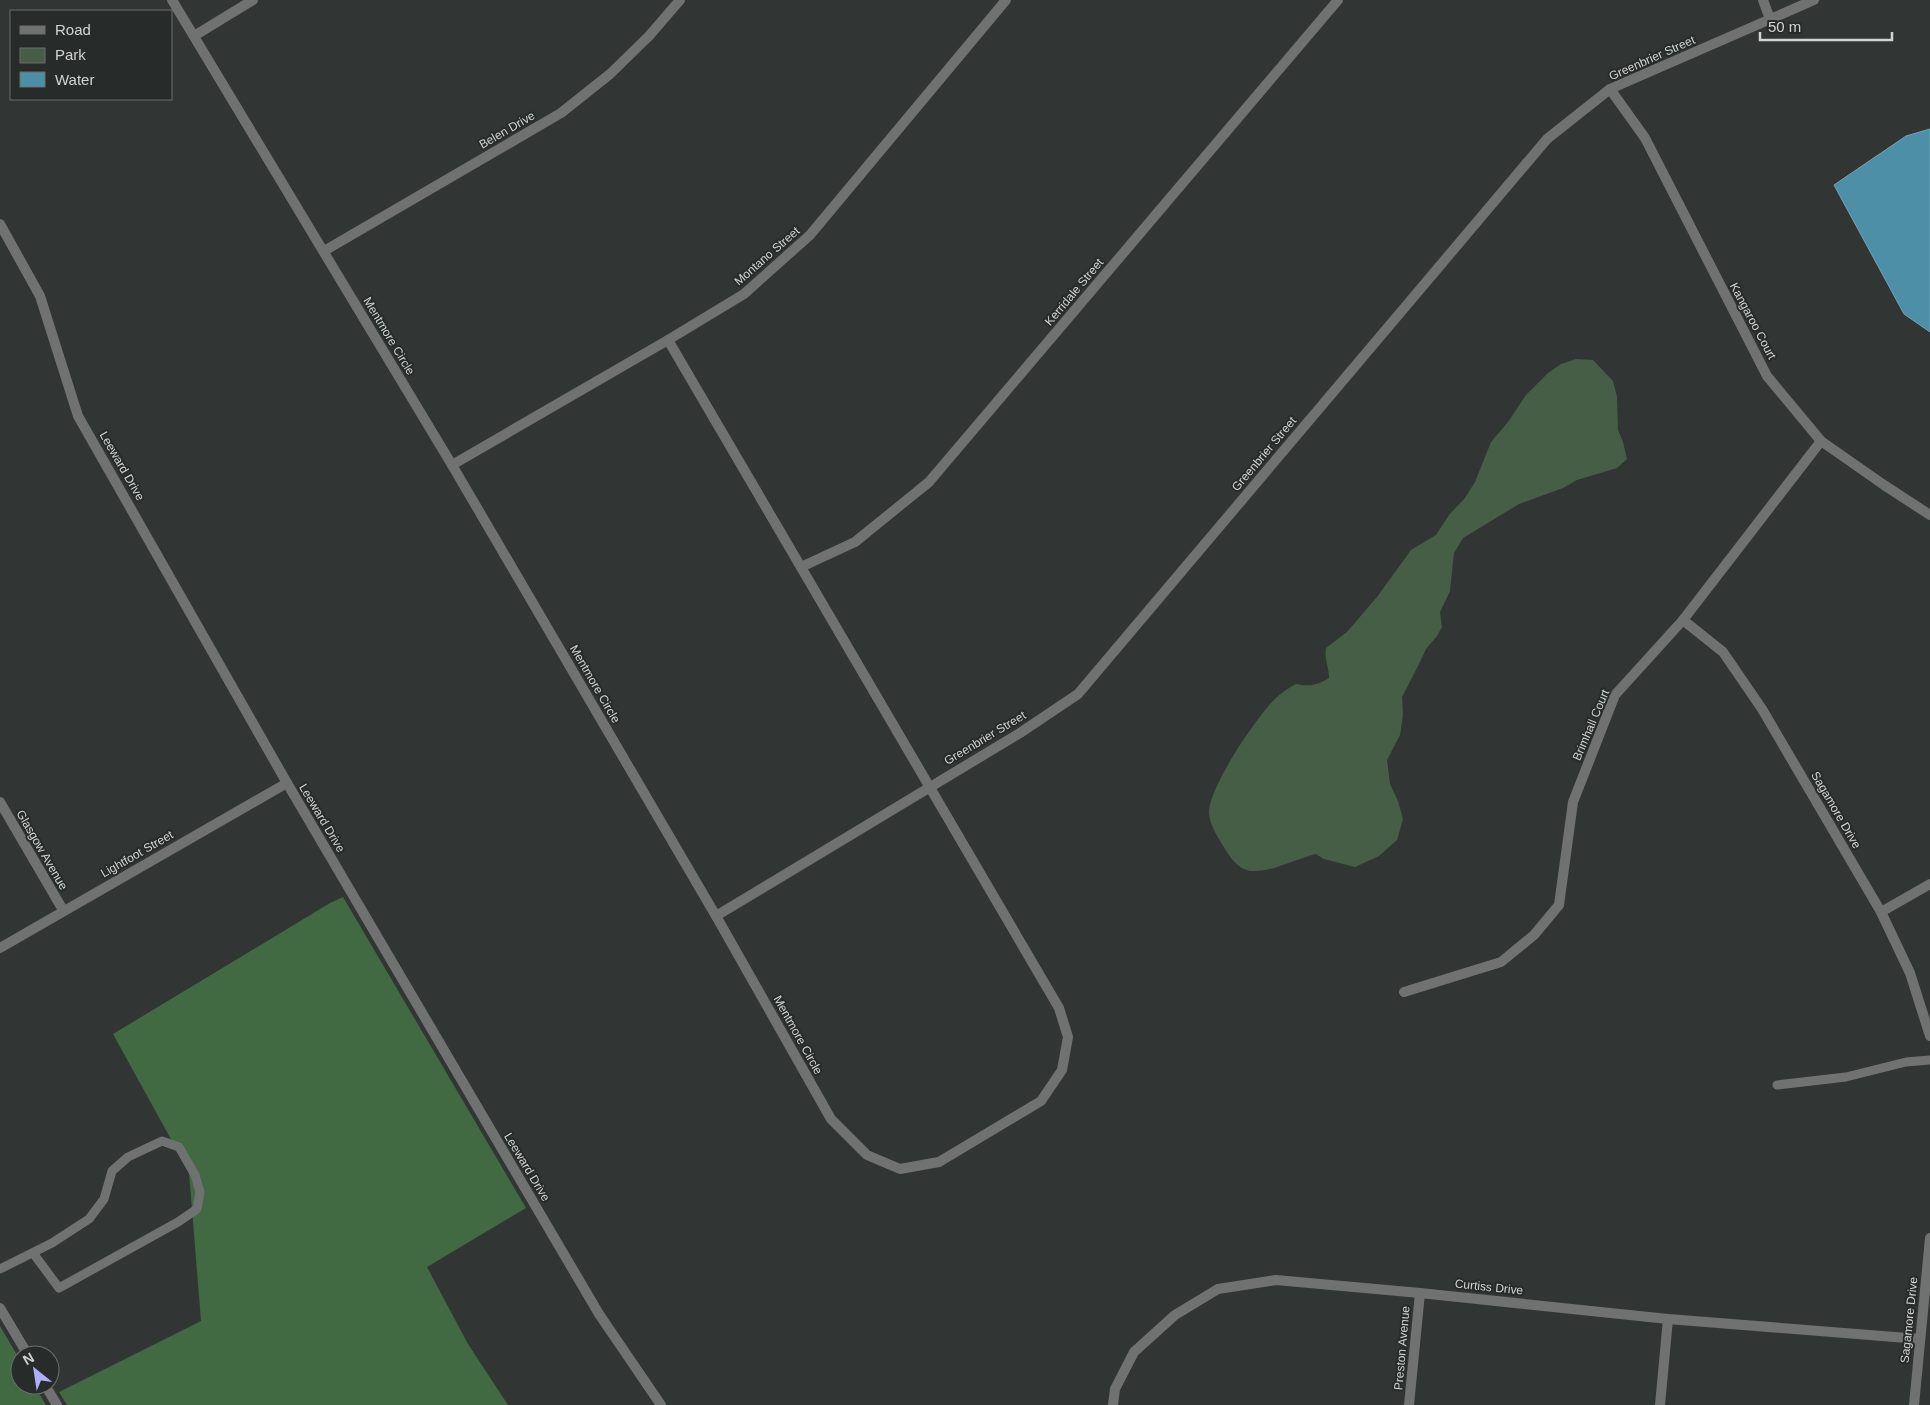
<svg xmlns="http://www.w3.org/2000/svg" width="1930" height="1405" font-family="Helvetica,sans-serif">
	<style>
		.green { fill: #455e45 }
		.forest { fill: #416942 }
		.water { fill: #4c8fa6; stroke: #74a4b4 }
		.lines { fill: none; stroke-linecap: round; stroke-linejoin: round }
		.service { stroke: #707271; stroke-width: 9 }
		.minor { stroke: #707271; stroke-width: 10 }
		.tertiary { stroke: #707271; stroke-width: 10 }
		.labels { text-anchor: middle; stroke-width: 4; stroke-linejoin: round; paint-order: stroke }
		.street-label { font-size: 12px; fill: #d1d4d3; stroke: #272c2b }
	</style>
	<rect width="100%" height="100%" fill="#313635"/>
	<path class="green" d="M 1576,359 L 1593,360 L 1613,381 L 1617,397 L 1618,430 L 1623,442 L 1627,459 L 1617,468 L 1577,480 L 1563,488 L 1519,504 L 1463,538 L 1454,553 L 1450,591 L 1440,612 L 1442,627 L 1437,636 L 1426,649 L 1418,666 L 1402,697 L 1403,715 L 1400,735 L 1387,760 L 1390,784 L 1398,801 L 1403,819 L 1397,840 L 1379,856 L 1355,867 L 1324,859 L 1316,854 C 1295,859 1275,871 1254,871 C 1241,872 1231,859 1225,849 C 1218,837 1209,825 1209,811 C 1210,786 1256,718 1274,700 C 1281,693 1288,688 1296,684 C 1309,687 1318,685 1329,678 C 1329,667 1324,659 1326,648 L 1347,632 L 1377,597 L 1411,550 L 1436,535 L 1449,515 L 1465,498 L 1475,482 L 1491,442 L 1508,422 L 1526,395 L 1548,373 L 1561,364 Z"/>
	<g class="forest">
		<polygon points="343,897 526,1208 427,1267 468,1344 508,1405 67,1405 59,1392 201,1321 189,1172 113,1034 330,903"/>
		<polygon points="0,1326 20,1360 20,1385 34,1385 46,1405 0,1405"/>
	</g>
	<polygon class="water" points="1930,129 1930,332 1904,314 1834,185 1906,136"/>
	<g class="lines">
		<g class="service">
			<polyline points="1777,1085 1846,1077 1906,1062 1930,1060"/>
			<polyline points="0,1269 52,1243 89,1219 104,1199 112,1171 128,1157 162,1141 179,1147 195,1175 200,1192 197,1209 178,1222 59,1288 33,1253"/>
		</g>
		<g class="minor">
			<polyline points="172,0 452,465 716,916 831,1119 867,1155 900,1169 939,1162 1041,1101 1062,1070 1068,1037 1059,1008 668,340"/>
			<polyline points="1763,0 1770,19"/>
			<polyline points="194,36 253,0"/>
			<polyline points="1610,89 1645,138 1767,376 1821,441 1884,485 1930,515"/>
			<polyline points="0,224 40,296 78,416 287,783 599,1314 661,1405"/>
			<polyline points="324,251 561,113 610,74 649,36 680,0"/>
			<polyline points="452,465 668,340 744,294 810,235 1006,0"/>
			<polyline points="801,567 855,542 929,482 1338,0"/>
			<polyline points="1683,620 1723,652 1762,709 1881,912 1910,973 1930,1036"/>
			<polyline points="0,802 63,910"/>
			<polyline points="1881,912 1930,884"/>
			<polyline points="716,916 1020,733 1078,694 1547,139 1610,89 1814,0"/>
			<polyline points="0,948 287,783"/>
			<polyline points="1404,992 1501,962 1534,935 1559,905 1573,802 1615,695 1683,620 1821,441"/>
			<polyline points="1113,1405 1115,1389 1134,1352 1175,1315 1218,1289 1276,1280 1420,1293 1668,1319 1920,1339"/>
			<polyline points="1409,1405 1420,1293"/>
			<polyline points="1660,1405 1668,1319"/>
			<polyline points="1914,1405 1930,1238"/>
		</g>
		<g class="tertiary">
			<polyline points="0,1308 28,1355"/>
			<polyline points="45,1385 57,1405"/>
		</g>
	</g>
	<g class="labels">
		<g class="street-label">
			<text transform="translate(1652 58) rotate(-24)" y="4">Greenbrier Street</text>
			<text transform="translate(507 130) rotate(-30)" y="4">Belen Drive</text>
			<text transform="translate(767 256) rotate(-41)" y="4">Montano Street</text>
			<text transform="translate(1074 292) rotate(-50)" y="4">Kerridale Street</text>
			<text transform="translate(1753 321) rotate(62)" y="4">Kangaroo Court</text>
			<text transform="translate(389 336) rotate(59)" y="4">Mentmore Circle</text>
			<text transform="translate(1264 454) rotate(-50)" y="4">Greenbrier Street</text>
			<text transform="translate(122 466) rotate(60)" y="4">Leeward Drive</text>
			<text transform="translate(595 684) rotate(60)" y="4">Mentmore Circle</text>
			<text transform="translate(1591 725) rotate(-67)" y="4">Brimhall Court</text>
			<text transform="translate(985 738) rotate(-31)" y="4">Greenbrier Street</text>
			<text transform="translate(1836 810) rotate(60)" y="4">Sagamore Drive</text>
			<text transform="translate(322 818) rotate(59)" y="4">Leeward Drive</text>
			<text transform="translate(42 850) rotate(60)" y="4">Glasgow Avenue</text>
			<text transform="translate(137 854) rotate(-30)" y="4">Lightfoot Street</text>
			<text transform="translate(798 1035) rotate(61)" y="4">Mentmore Circle</text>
			<text transform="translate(527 1167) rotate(59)" y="4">Leeward Drive</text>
			<text transform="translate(1489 1287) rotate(6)" y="4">Curtiss Drive</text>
			<text transform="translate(1909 1320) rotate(-84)" y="4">Sagamore Drive</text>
			<text transform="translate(1402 1348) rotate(-85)" y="4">Preston Avenue</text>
		</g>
	</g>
	<rect x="10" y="10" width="162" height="90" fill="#272c2b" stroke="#6b6f6e"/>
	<rect x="20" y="26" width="25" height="8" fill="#707271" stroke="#6b6f6e"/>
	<text x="55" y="35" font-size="15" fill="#d1d4d3">Road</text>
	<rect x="20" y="48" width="25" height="15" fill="#455e45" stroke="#6b6f6e"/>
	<text x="55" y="60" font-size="15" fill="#d1d4d3">Park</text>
	<rect x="20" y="72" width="25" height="15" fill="#4c8fa6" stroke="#6b6f6e"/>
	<text x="55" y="85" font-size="15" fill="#d1d4d3">Water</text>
	<g transform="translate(35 1370) rotate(330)"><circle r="24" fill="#272c2b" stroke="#6b6f6e"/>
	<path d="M0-4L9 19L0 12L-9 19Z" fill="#acaffb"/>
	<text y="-8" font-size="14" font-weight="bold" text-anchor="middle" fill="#d1d4d3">N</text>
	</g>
	<path d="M1760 32v8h132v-8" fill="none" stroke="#d1d4d3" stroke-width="2.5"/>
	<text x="1768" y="32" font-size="15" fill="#d1d4d3" stroke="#272c2b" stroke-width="4" paint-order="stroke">50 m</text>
</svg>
